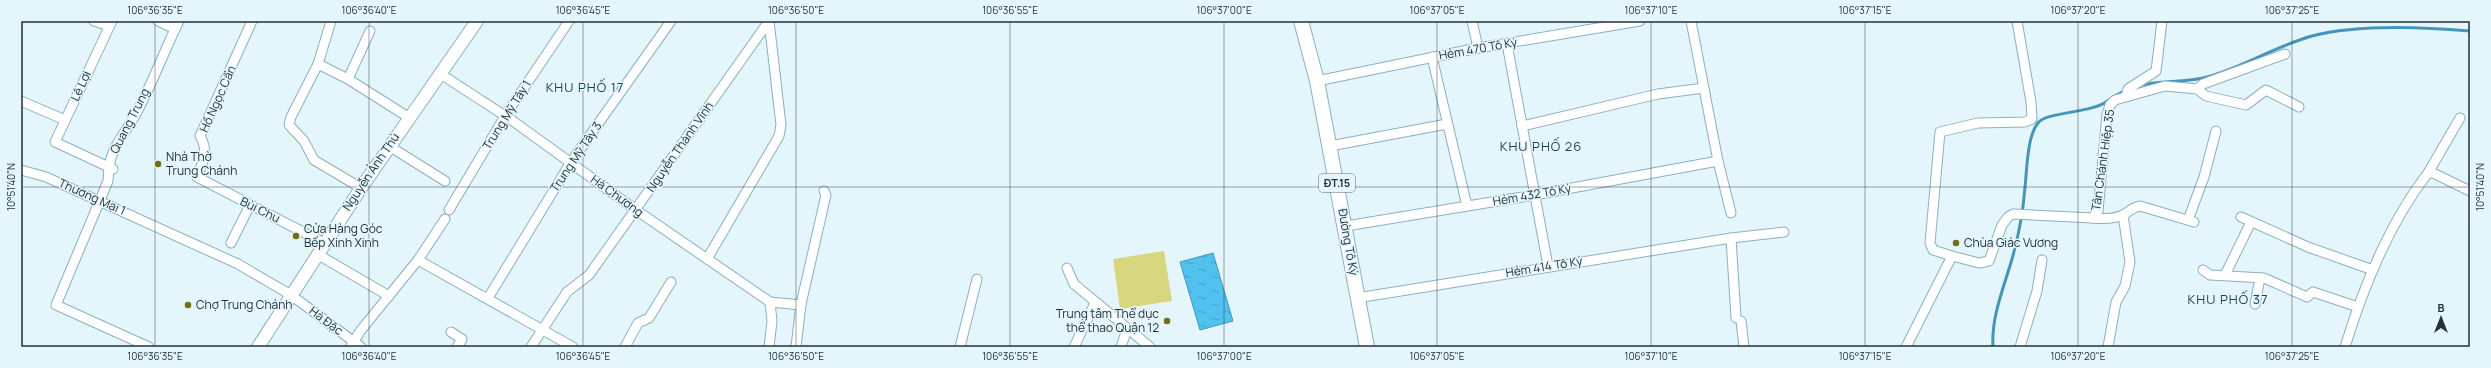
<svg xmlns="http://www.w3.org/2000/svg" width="2491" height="368" font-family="Manrope,sans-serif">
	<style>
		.park { fill: #d7d67f }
		.water { fill: url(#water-ripples); stroke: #4396b8 }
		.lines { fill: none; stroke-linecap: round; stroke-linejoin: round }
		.stream { stroke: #4396b8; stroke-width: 3 }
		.minor-casing { stroke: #8ab0c1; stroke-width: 11 }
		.secondary-casing { stroke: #8ab0c1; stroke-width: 14 }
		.primary-casing { stroke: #8ab0c1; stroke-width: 16 }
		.minor { stroke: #fff; stroke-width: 9 }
		.secondary { stroke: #fff; stroke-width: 12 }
		.primary { stroke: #fff; stroke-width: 14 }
		.ticks { fill: none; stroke: #213138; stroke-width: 1; stroke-opacity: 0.45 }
		.poi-dot { fill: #726f10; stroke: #e5f5fc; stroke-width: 1.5 }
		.labels { text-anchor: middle; stroke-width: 3; stroke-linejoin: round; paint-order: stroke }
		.shield { fill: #e5f5fc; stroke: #5c6c73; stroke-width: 1 }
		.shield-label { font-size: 11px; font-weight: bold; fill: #213138 }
		.street-label { font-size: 12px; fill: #213138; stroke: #e5f5fc }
		.poi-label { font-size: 12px; fill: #213138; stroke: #e5f5fc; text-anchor: start }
		.neighbourhood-label { font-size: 13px; letter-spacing: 1px; fill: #1e4150; stroke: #e5f5fc }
		.neatline { fill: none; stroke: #213138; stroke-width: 1.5 }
		.ticks-label { font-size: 10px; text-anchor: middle; fill: #213138 }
	</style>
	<defs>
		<pattern id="water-ripples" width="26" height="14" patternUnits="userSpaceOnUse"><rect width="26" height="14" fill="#51c2ef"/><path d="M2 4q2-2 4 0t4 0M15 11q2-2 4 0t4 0" fill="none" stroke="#439ec3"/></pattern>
	</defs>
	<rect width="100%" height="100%" fill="#e5f5fc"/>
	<polygon class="park" points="1164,251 1172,301 1120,309 1113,259"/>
	<polygon class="water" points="1213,253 1233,321 1200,330 1180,262"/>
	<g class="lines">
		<g class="stream">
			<path d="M 2141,85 C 2163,80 2185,83 2207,77 C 2243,67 2276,46 2312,36 C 2357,24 2424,27 2470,31"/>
			<polyline points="2113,97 2126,90"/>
			<path d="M 1993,347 C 1991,317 2004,287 2012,259 C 2019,235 2023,212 2025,187 C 2027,170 2027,136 2038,123 C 2047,111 2092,114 2109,100"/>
		</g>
		<defs>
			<g id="minor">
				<polyline points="94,21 109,26"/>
				<polyline points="112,21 55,142 113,169"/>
				<polyline points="158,21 175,29"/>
				<path d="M 252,21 L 200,136 C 209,151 203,162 197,177 L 324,243"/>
				<polyline points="1472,21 1478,48"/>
				<polyline points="1691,21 1718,161 1731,213"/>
				<polyline points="1507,44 1548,266"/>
				<polyline points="1432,57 1467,206"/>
				<polyline points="318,64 331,21"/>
				<polyline points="439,73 510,119 636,210 770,302 801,305"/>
				<polyline points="348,79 370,31"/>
				<polyline points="1317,81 1478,48 1640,21"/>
				<polyline points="2197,89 2203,84 2285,54"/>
				<polyline points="2126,97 2128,89 2156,71 2162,21"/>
				<polyline points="21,101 65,120"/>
				<polyline points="1522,126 1658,94 1704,88"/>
				<polyline points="389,146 445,181"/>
				<polyline points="1330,146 1447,124"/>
				<polyline points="21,170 46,177 238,264 291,295 361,347"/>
				<polyline points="2428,173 2460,118"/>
				<polyline points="361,188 314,160 304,141 289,125 291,117 318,64 348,79 408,117"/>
				<polyline points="449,210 505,116 569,21"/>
				<polyline points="2241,217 2308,247 2373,270"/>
				<path d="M 2092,218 C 2102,219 2114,219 2123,215 C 2130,211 2133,207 2140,206 L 2194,222"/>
				<polyline points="2188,220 2204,177 2216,131"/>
				<polyline points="1346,226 1534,195 1718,161"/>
				<polyline points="1731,238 1736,318"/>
				<polyline points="231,243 250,205"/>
				<polyline points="317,254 389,296"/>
				<polyline points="1952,256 1933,250 1930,243 1940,132 1978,123 2025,122 2032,119 2031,102 2017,21"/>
				<polyline points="707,259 779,136 781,125 769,21"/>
				<polyline points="418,260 573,347"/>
				<polyline points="1067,268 1074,284 1150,347"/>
				<polyline points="2203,270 2210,275 2264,278 2307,297 2313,292 2358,307"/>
				<polyline points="2225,275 2251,222"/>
				<polyline points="488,298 571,162 671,21"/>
				<polyline points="1357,298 1731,238 1784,232"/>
				<polyline points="2255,304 2260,278"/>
				<polyline points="1741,321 1744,347"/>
				<polyline points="451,332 462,339 457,347"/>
				<polyline points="351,346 361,330 418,260 445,219"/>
				<path d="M 149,347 L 56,305 L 108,181 C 109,149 118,144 133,119 C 151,88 163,53 179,21"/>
				<polyline points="531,347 567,292 589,275 769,21"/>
				<polyline points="625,347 638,323 649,318 671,282"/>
				<polyline points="769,347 772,321 770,302"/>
				<polyline points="796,347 801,304 826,195 824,191"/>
				<polyline points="960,347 977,279"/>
				<polyline points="1074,347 1095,303"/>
				<polyline points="1121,347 1127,329"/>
				<polyline points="1906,347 1952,256 1979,263 1989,261 2002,225 2008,217 2013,214 2092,218 2098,211 2107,114 2110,105 2115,100 2165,86 2197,89 2206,96 2246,105 2266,90 2299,107"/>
				<polyline points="2020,347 2037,291 2042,260"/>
				<polyline points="2108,347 2116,302 2125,286 2130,262 2123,215"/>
				<path d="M 2345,347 C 2363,288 2390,222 2428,173 L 2433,173 L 2470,191"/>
			</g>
			<polyline id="secondary" points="258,347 361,188 477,21"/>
			<polyline id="primary" points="1301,21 1317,81 1367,347"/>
		</defs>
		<use href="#minor" class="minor-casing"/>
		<use href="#secondary" class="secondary-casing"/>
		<use href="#primary" class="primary-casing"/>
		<use href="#minor" class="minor"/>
		<use href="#secondary" class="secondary"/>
		<use href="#primary" class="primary"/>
	</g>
	<path class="ticks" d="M 155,21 L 155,347M 369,21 L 369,347M 583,21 L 583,347M 796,21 L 796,347M 1010,21 L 1010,347M 1224,21 L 1224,347M 1437,21 L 1437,347M 1651,21 L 1651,347M 1865,21 L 1865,347M 2078,21 L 2078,347M 2292,21 L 2292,347M 21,187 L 2470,187"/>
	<g class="poi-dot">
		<circle cx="158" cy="164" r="4"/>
		<circle cx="296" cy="236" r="4"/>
		<circle cx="1956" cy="243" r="4"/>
		<circle cx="188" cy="305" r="4"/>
		<circle cx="1167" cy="321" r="4"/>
	</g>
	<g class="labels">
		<rect class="shield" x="1319" y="174" width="36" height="18" rx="3"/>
		<g class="shield-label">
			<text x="1337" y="187">ĐT.15</text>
		</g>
		<g class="street-label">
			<text transform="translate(1478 49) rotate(-10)" y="4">Hẻm 470 Tô Ký</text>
			<text transform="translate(81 86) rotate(-65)" y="4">Lê Lợi</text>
			<text transform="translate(218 99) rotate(-66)" y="4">Hồ Ngọc Cẩn</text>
			<text transform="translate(507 115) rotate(-58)" y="4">Trung Mỹ Tây 1</text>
			<text transform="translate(130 121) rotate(-63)" y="4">Quang Trung</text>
			<text transform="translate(680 147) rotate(-55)" y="4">Nguyễn Thành Vĩnh</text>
			<text transform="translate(576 157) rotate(-56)" y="4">Trung Mỹ Tây 3</text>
			<text transform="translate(2103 160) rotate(-82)" y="4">Tân Chánh Hiệp 35</text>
			<text transform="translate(371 172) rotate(-56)" y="4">Nguyễn Ảnh Thủ</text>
			<text transform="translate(1532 195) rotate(-10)" y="4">Hẻm 432 Tô Ký</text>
			<text transform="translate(617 196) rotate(36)" y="4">Hà Chương</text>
			<text transform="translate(92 197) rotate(24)" y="4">Thương Mại 1</text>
			<text transform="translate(260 210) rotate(26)" y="4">Bùi Chu</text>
			<text transform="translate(1348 242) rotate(80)" y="4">Đường Tô Ký</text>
			<text transform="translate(1544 267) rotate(-9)" y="4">Hẻm 414 Tô Ký</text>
			<text transform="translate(326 321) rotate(37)" y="4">Hà Đặc</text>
		</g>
		<g class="poi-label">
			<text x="166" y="161">Nhà Thờ<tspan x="166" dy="14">Trung Chánh</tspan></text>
			<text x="304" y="233">Cửa Hàng Góc<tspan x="304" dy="14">Bếp Xinh Xinh</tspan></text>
			<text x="1964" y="247">Chùa Giác Vương</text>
			<text x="196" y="309">Chợ Trung Chánh</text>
			<text x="1159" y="318" text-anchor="end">Trung tâm Thể dục<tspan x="1159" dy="14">thể thao Quận 12</tspan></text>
		</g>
		<g class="neighbourhood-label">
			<text x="585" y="92">KHU PHỐ 17</text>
			<text x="1541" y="151">KHU PHỐ 26</text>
			<text x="2228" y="304">KHU PHỐ 37</text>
		</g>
	</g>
	<rect width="2491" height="368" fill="none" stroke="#e5f5fc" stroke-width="44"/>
	<g transform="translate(2441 318)" stroke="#e5f5fc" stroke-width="3" paint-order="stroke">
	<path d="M0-3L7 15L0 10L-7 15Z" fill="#213138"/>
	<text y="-6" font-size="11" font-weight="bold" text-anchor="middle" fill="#213138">B</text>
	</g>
	<rect x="22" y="22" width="2447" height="324" class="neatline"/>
	<g class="ticks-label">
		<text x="155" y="14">106°36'35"E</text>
		<text x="369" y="14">106°36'40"E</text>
		<text x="583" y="14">106°36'45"E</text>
		<text x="796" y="14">106°36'50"E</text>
		<text x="1010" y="14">106°36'55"E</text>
		<text x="1224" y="14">106°37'00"E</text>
		<text x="1437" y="14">106°37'05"E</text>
		<text x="1651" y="14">106°37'10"E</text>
		<text x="1865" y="14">106°37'15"E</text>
		<text x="2078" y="14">106°37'20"E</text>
		<text x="2292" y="14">106°37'25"E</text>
		<text transform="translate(11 187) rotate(-90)" y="4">10°51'40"N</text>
		<text transform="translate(2480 187) rotate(-90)" y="4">10°51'40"N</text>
		<text x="155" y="360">106°36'35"E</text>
		<text x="369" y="360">106°36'40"E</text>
		<text x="583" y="360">106°36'45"E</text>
		<text x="796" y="360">106°36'50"E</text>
		<text x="1010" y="360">106°36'55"E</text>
		<text x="1224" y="360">106°37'00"E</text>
		<text x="1437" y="360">106°37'05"E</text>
		<text x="1651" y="360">106°37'10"E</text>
		<text x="1865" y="360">106°37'15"E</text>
		<text x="2078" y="360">106°37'20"E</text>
		<text x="2292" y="360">106°37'25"E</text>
	</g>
</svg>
